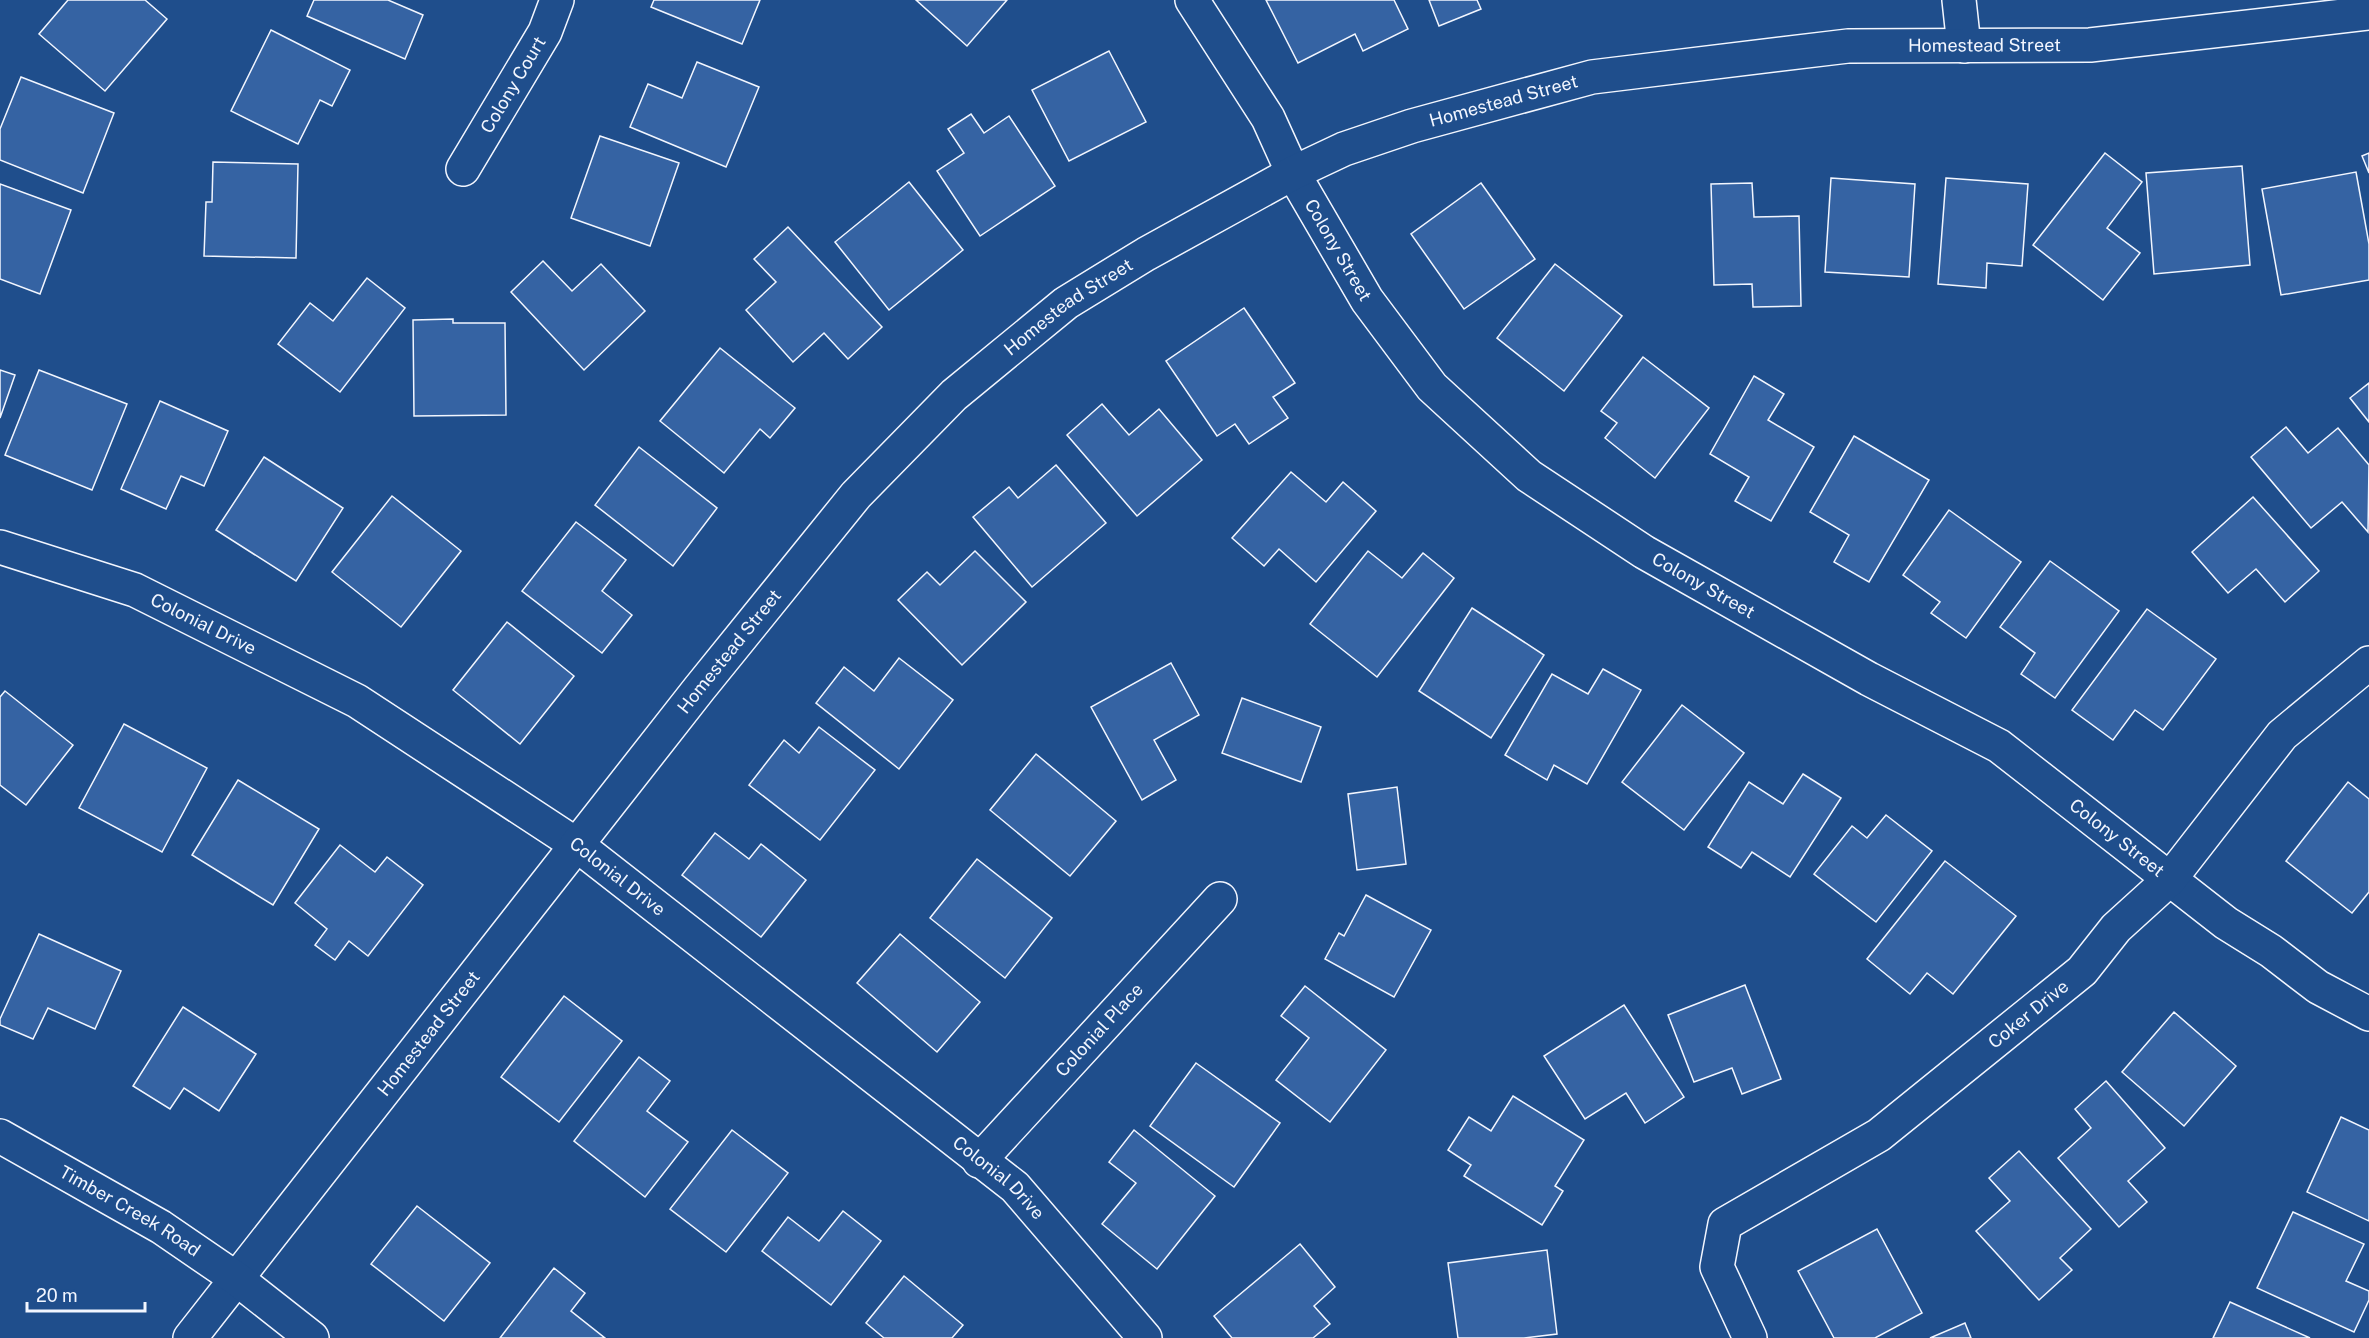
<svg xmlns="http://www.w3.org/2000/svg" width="2369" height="1338" font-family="'Public Sans',sans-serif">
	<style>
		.building { fill: #3563a3; stroke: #f2f6ff; stroke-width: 1.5 }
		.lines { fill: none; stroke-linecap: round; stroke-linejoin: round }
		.street-casing { stroke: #f2f6ff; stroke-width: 36 }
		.secondary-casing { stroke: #f2f6ff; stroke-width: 36 }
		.street { stroke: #1f4e8c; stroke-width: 33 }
		.secondary { stroke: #1f4e8c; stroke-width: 33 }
		.labels { text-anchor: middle; stroke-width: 4.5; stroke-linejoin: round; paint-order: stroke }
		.street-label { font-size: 18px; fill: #f2f6ff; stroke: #1f4e8c }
	</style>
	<rect width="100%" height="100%" fill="#1f4e8c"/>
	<g class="building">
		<polygon points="68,0 145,0 167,19 105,91 39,34"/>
		<polygon points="314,0 388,0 423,15 405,59 307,16"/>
		<polygon points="654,0 760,0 742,44 651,7"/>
		<polygon points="916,0 1007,0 967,46"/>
		<polygon points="1266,0 1394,0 1408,29 1363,51 1355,34 1298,63"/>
		<polygon points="1429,0 1477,0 1481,9 1439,26"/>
		<polygon points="271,30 350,70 332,106 320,100 298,144 231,111"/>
		<polygon points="1109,51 1146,122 1069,161 1032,90"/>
		<polygon points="697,62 759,87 726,167 630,127 648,84 682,98"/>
		<polygon points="21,77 114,113 83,193 0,160 0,129"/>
		<polygon points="971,114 984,133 1009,116 1055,186 980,236 937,171 964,153 948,129"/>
		<polygon points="600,136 679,163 650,246 571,218"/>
		<polygon points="2105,153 2142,182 2107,228 2140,253 2103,300 2033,245"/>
		<polygon points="2369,153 2369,173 2362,156"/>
		<polygon points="213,162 298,164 296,258 204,256 206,202 212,202"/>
		<polygon points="2242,166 2250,265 2154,274 2146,173"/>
		<polygon points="2356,172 2369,244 2369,280 2281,295 2262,189"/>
		<polygon points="1831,178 1915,184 1909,277 1825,272"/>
		<polygon points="1946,178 2028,184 2022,266 1987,263 1986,288 1938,284"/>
		<polygon points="909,182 963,250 889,310 835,242"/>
		<polygon points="1481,183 1535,259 1464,309 1411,234"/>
		<polygon points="1752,183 1754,217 1799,216 1801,306 1753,307 1752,284 1714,285 1711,184"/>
		<polygon points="0,184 71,210 40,294 0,279"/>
		<polygon points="788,227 882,327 848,359 824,333 793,362 746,310 776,282 754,259"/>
		<polygon points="543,261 572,291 601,264 645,311 584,370 511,292"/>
		<polygon points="1555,264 1622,316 1564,391 1497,338"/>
		<polygon points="367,278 405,308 340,392 278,344 310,303 333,321"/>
		<polygon points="1244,308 1295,383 1273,397 1288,418 1249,444 1235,424 1217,436 1166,361"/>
		<polygon points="453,319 453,323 505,323 506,415 414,416 413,320"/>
		<polygon points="720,348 795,408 770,438 760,429 724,473 660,421"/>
		<polygon points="1643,357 1709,408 1655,478 1605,438 1617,423 1601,411"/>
		<polygon points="0,370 15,375 0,418"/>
		<polygon points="39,370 127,404 92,490 5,455"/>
		<polygon points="1754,376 1784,394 1768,420 1814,447 1771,521 1735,501 1749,477 1710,454"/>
		<polygon points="2369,383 2369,422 2350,398"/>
		<polygon points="160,401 228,431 204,486 181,476 166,509 121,489"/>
		<polygon points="1102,404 1129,435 1159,409 1202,460 1137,516 1067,435"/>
		<polygon points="2286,427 2308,453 2338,428 2369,465 2368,532 2342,502 2311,528 2251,457"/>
		<polygon points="1854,436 1929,480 1869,582 1834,562 1849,535 1810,512"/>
		<polygon points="639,447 717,508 673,566 595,505"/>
		<polygon points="264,457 343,508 296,581 216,530"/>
		<polygon points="1056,465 1106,523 1032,587 973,517 1009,487 1018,498"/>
		<polygon points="1291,472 1326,502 1343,482 1376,511 1316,582 1279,549 1264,566 1232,538"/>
		<polygon points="392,496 461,551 401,627 332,572"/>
		<polygon points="2253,497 2319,571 2285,602 2256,569 2228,593 2192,552"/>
		<polygon points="1949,510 2021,562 1966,638 1931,613 1940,602 1903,575"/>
		<polygon points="576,522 626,560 602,591 632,615 602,653 522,591"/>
		<polygon points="975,551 1026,602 962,665 898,600 927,572 940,585"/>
		<polygon points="1368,551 1402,578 1423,553 1454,578 1377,677 1310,624"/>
		<polygon points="2050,561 2119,611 2055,698 2021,674 2035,653 2000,627"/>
		<polygon points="1472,608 1544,655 1491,738 1419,691"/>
		<polygon points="2147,609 2216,659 2163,730 2135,710 2113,740 2072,710"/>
		<polygon points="507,622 574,676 520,744 453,690"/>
		<polygon points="899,658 953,700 899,769 816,703 844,667 874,691"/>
		<polygon points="1171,663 1199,715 1154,740 1176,780 1142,800 1091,707"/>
		<polygon points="1603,669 1641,690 1587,784 1554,765 1547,780 1505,755 1552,674 1588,694"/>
		<polygon points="5,691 73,745 26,805 0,785 0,697"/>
		<polygon points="1242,698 1321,727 1301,782 1222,753"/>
		<polygon points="1682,705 1744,753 1684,830 1622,782"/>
		<polygon points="124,724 207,768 162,852 79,808"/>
		<polygon points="819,727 875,770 820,840 749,785 784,740 799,753"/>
		<polygon points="1036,754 1116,821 1070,876 990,810"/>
		<polygon points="1803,774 1841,798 1790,877 1752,852 1741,868 1708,847 1749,782 1783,804"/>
		<polygon points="238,780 319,829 273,905 192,855"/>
		<polygon points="2348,782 2369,799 2369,892 2352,913 2286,861"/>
		<polygon points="1397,787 1406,864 1357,870 1348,794"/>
		<polygon points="1886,815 1932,851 1876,922 1814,874 1852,826 1867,838"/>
		<polygon points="715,833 749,859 761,844 806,880 761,937 682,875"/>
		<polygon points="340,845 375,872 387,857 423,885 368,956 349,941 335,960 315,945 327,929 295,903"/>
		<polygon points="977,859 1052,918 1005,978 930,918"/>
		<polygon points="1945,861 2016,916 1953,994 1927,973 1910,994 1867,959"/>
		<polygon points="1366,895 1431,930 1394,997 1325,959 1339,933 1344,936"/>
		<polygon points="39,934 121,971 95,1029 48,1008 33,1039 0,1025 0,1019"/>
		<polygon points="900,934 980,1002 937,1052 857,983"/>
		<polygon points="1745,985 1781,1079 1742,1094 1732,1068 1694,1082 1668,1015"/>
		<polygon points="1305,986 1386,1050 1330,1122 1276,1080 1309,1038 1281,1016"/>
		<polygon points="564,996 622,1041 559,1122 501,1077"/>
		<polygon points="1624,1005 1684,1097 1645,1123 1626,1093 1585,1119 1544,1056"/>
		<polygon points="183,1007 256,1054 219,1111 184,1088 170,1109 133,1086"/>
		<polygon points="2174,1012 2236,1066 2184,1126 2122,1072"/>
		<polygon points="639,1057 670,1081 647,1111 688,1142 645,1197 574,1141"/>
		<polygon points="1196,1063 1280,1123 1234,1187 1150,1126"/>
		<polygon points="2106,1081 2165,1148 2128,1181 2147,1202 2119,1227 2058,1158 2091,1128 2075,1109"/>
		<polygon points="1513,1096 1584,1140 1555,1186 1563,1191 1542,1225 1464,1176 1471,1165 1448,1150 1469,1117 1491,1131"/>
		<polygon points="2341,1117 2369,1130 2369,1221 2307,1192"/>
		<polygon points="732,1130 788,1173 726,1252 670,1209"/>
		<polygon points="1134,1130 1215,1196 1157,1269 1102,1224 1136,1183 1109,1162"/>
		<polygon points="2019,1151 2091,1229 2060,1258 2072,1270 2039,1300 1976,1231 2010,1201 1989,1178"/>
		<polygon points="417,1206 490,1263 444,1321 371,1264"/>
		<polygon points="843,1211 881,1241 831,1305 762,1251 788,1217 819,1241"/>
		<polygon points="2293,1212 2364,1244 2346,1281 2369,1291 2369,1300 2354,1332 2257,1288"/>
		<polygon points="1877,1229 1922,1313 1875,1338 1834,1338 1798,1271"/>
		<polygon points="1300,1244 1335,1287 1314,1306 1330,1324 1313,1338 1232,1338 1214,1316"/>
		<polygon points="1547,1250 1557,1334 1524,1338 1458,1338 1448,1263"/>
		<polygon points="554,1268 585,1293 571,1311 605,1338 500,1338"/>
		<polygon points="904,1276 963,1325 952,1338 884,1338 866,1323"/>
		<polygon points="2230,1302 2310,1338 2213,1338"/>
		<polygon points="1965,1323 1971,1338 1930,1338"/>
	</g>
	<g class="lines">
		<defs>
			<g id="street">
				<path id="s1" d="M 1192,0 L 1268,118 L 1293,173 L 1367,300 L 1432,387 L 1529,476 L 1644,552 L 1869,679 L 1999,746 L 2226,923 L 2271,951 L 2318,987 L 2369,1014"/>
				<polyline points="1959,0 1964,46"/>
				<path id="s2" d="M 463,169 L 545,32 L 557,0"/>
				<path id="s3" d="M 0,547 L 135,590 L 357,701 L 577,845 L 1015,1187 L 1145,1338"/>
				<path id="s4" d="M 979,1161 L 1220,899"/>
				<path id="s5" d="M 190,1338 L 699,689 L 856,495 L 954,395 L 1066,303 L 1146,254 L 1293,173 L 1344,149 L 1412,126 L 1592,77 L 1848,46 L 2090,45 L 2369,13"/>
				<path id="s6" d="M 1750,1338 L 1717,1267 L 1725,1224 L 1879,1135 L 2082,971 L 2116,928 L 2170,879 L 2282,735 L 2369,663"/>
			</g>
			<g id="secondary">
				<path id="s7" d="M 0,1136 L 161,1227 L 237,1279 L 312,1338"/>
			</g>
		</defs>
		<use href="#street" class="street-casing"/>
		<use href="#secondary" class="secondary-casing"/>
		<use href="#street" class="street"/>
		<use href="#secondary" class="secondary"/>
	</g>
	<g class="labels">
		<g class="street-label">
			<text dy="6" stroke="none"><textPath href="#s5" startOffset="2330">Homestead Street</textPath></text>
			<text dy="6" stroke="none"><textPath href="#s2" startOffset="98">Colony Court</textPath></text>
			<text dy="6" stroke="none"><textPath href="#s5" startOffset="1844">Homestead Street</textPath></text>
			<text dy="6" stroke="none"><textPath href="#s1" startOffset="290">Colony Street</textPath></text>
			<text dy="6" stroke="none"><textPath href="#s5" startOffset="1359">Homestead Street</textPath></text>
			<text dy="6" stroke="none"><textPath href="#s1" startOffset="794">Colony Street</textPath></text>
			<text dy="6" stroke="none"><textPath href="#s3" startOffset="218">Colonial Drive</textPath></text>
			<text dy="6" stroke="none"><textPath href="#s5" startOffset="873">Homestead Street</textPath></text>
			<text dy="6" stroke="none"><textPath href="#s1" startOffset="1280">Colony Street</textPath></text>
			<text dy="6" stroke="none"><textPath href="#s3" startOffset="704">Colonial Drive</textPath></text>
			<text dy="6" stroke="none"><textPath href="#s6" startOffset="492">Coker Drive</textPath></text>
			<text dy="6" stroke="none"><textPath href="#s4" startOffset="178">Colonial Place</textPath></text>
			<text dy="6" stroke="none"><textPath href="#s5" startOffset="387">Homestead Street</textPath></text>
			<text dy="6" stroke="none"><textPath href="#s3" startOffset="1190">Colonial Drive</textPath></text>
			<text dy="6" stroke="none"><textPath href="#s7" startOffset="150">Timber Creek Road</textPath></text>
		</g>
	</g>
	<path d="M27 1302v9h118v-9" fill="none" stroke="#f2f6ff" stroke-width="3"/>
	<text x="36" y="1302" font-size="18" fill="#f2f6ff" stroke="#1f4e8c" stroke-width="4.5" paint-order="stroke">20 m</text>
</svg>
